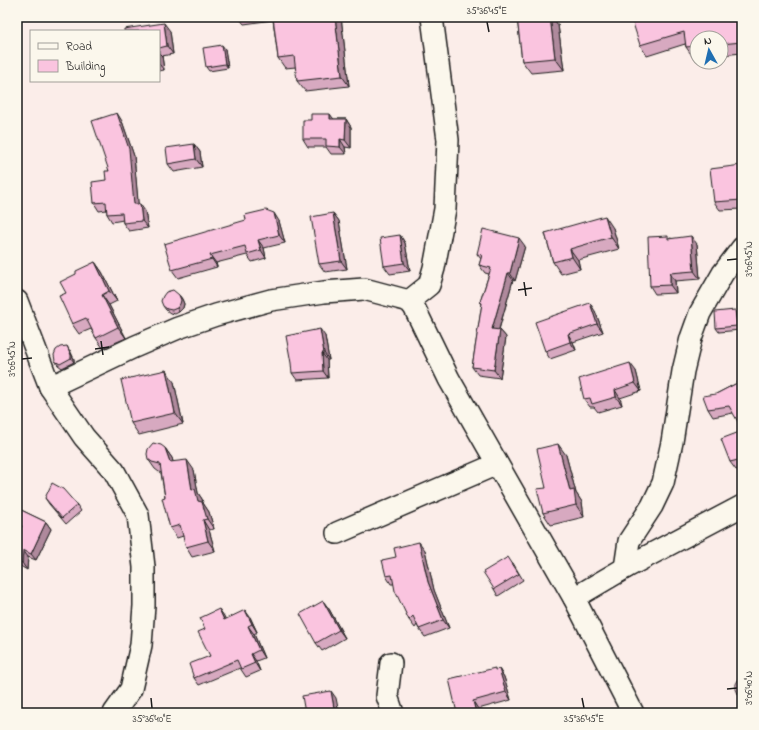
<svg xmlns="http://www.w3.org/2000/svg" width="759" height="730" font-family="'Indie Flower',sans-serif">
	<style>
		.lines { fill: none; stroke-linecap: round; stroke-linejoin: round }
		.street-casing { stroke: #1c1c1c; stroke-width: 24 }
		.street { stroke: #fbf7ec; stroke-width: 21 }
		.wall { fill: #d7a9c0; stroke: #1c1c1c }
		.shaded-wall { fill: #af899c; stroke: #1c1c1c }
		.building { fill: #fac4df; stroke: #1c1c1c }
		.ticks { fill: none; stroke: #1c1c1c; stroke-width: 1.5 }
		.neatline { fill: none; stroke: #1c1c1c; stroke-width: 1.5 }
		.ticks-label { font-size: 10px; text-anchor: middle; fill: #1c1c1c }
	</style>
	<rect width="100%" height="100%" fill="#fbede9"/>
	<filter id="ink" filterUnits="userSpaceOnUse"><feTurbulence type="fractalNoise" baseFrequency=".025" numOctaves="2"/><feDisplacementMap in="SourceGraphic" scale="8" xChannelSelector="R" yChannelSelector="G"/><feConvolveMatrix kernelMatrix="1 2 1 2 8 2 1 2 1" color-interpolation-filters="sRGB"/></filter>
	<g filter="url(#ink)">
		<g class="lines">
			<defs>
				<g id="street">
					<polyline points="17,301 50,387 84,437 114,471 138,515 144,567 144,606 141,645 131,689 114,713"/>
					<polyline points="409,301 429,285 434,268 445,209 448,140 432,17"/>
					<polyline points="50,387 134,347 178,328 216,315 271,300 324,292 364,289 409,301 414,307 449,379 574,598 633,713"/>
					<polyline points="337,533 497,464"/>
					<polyline points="625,568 629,541 652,506 663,483 672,442 683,371 691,338 700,313 723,273 742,248"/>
					<polyline points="574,598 625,568 742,506"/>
					<polyline points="391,663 387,696 393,713"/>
				</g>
			</defs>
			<use href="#street" class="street-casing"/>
			<use href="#street" class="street"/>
		</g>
		<g class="wall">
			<polygon points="238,17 341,17 349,86 305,91 297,81 296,67 285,68 278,58 273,20 244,24"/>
			<polygon points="517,17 552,17 558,25 564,70 531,73 522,61"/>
			<polygon points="669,20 731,21 742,20 742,53 721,55 721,38 697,38 697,57 693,57 686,47 685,44 647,56 640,45"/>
			<polygon points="159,31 170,31 173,54 162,56 164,70 159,71"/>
			<polygon points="225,49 228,68 209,71 206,67"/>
			<polygon points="334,119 346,119 351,127 351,148 345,147 346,154 331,154 326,147 308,147 303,139 311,120"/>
			<polygon points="122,121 134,156 138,204 145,211 148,228 129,231 123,223 123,220 112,222 107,214 107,210 99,211 94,203 106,180"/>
			<polygon points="194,144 200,152 202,167 174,172 168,164"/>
			<polygon points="742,165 742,209 720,210 714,202"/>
			<polygon points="333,213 339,221 347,269 325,272 319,264"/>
			<polygon points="279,221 285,243 264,248 266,258 252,262 247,255 216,263 217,267 178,278 172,270"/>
			<polygon points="613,228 619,249 578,260 580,269 561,274 553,262 545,233"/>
			<polygon points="400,235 405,243 410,271 390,274 384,266"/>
			<polygon points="670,238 697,244 700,279 675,281 676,293 655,294 650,286"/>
			<polygon points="525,246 515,281 513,280 499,330 500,330 506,337 500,378 478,375 472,367 482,304 480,302 489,274 485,273 479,265 481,259 477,254"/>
			<polygon points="95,262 102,272 117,301 109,305 126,338 103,348 96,338 91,329 79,334 72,324 66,293 76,274"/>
			<polygon points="179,295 182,299 184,304 183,308 179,312 175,314 170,313 166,310 163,306"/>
			<polygon points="595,311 603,332 573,342 576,350 550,359 545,351"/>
			<polygon points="738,314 740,330 719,332 716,328"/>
			<polygon points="325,336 329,360 327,360 328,378 297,380 292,373"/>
			<polygon points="70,350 74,359 74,362 62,368 58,365 55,361"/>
			<polygon points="636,371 641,391 620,398 622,405 598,412 594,407 590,407 584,399"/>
			<polygon points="741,381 733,413 713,417 708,409 716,394"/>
			<polygon points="174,382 183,424 139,435 131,423"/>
			<polygon points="742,431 742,468 736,470 730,462"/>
			<polygon points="165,448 172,458 173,462 194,470 198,493 202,499 203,503 209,512 214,529 209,530 215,551 192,557 186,547 183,536 177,538 170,528 161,473 159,472 155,469 148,459"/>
			<polygon points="566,455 576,493 582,502 584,517 551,525 543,513 546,488"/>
			<polygon points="45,498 77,505 81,511 66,524 49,504"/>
			<polygon points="17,508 46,522 51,529 36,560 28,557 27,570 17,564 17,534 20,530 17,528"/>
			<polygon points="425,550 434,590 449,628 425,637 419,629 417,625 415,628 409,620 394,584 391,584 386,576"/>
			<polygon points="513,563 523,580 498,596 494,589"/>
			<polygon points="323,601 329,609 345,638 322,651 316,643"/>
			<polygon points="219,609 225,619 250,617 257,632 254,634 264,658 256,661 260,671 246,677 240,668 199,685 194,678 210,656 205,629"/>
			<polygon points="499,669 504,677 511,700 478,709 479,713 457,713 496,670"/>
		</g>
		<g class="shaded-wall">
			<polygon points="335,17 341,17 349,86 342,76"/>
			<polygon points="550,17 552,17 558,25 564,70 555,58"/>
			<polygon points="664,17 668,17 673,31 665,21"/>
			<polygon points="727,17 728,17 734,25 728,21"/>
			<polygon points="164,23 170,31 173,54 167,46"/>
			<polygon points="222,45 225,49 228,68 225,64"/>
			<polygon points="159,53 162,56 164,70 159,64"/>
			<polygon points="117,113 122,121 134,156 139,212 134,204"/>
			<polygon points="330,114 336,122 330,119"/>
			<polygon points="346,119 351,127 351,148 345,140"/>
			<polygon points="340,139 345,147 346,154 340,147"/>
			<polygon points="194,144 200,152 202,167 196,159"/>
			<polygon points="140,204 145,211 148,228 142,221"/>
			<polygon points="274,213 279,221 285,243 279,235"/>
			<polygon points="333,213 339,221 347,269 341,261"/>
			<polygon points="605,216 613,228 619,249 611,237"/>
			<polygon points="400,235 405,243 410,271 404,263"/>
			<polygon points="691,236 697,244 700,279 694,271"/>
			<polygon points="519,238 525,246 515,281 510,273"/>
			<polygon points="258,240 264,248 266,258 261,250"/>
			<polygon points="570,249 578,260 580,269 572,257"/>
			<polygon points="210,255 216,263 217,267 212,259"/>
			<polygon points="95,262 102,272 117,301 109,291"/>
			<polygon points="508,273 513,280 497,336 492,329"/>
			<polygon points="670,273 675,281 676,293 670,285"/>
			<polygon points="102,295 109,305 126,338 118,327"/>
			<polygon points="179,295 182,299 184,304 183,308 179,312 177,308"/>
			<polygon points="590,303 595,311 603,332 597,324"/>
			<polygon points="735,310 738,314 740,330 737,326"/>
			<polygon points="320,329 325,336 329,360 324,353"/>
			<polygon points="500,330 506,337 500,378 494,370"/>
			<polygon points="568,334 573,342 576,350 570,342"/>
			<polygon points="67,346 74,359 74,362 71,358"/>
			<polygon points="322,353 327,360 328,378 323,371"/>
			<polygon points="630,363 636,371 641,391 635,383"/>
			<polygon points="166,370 174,382 183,424 175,413"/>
			<polygon points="615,390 620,398 622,405 616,397"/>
			<polygon points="558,444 566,455 576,493 582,502 584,517 576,505 570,491"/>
			<polygon points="165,448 172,458 176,472 170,462"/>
			<polygon points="187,460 194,470 198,493 202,499 203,503 209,512 214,529 207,519 198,501 192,490"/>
			<polygon points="203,520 209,530 215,551 208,541"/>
			<polygon points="46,522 51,529 36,560 31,554"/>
			<polygon points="419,542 425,550 434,590 449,628 443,620 428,582"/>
			<polygon points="23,550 28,557 27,570 22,563"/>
			<polygon points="323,601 329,609 345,638 339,630"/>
			<polygon points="219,609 224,616 229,628 224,620"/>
			<polygon points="245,610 250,617 257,632 252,624"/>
			<polygon points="248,626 254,634 264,658 259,650"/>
			<polygon points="251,654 256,661 260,671 255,663"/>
			<polygon points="499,669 504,677 511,700 506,692"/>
			<polygon points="331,691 336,698 339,713 334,708"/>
			<polygon points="473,701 478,709 479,713 476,713"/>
		</g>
		<g class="building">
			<polygon points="273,17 335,17 342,76 297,81 294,56 278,58"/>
			<polygon points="517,17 550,17 555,58 522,61"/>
			<polygon points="631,17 664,17 665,21 705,17 727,17 728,21 742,20 742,42 721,44 721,38 697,38 697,46 686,47 684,32 640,45"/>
			<polygon points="164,23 167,46 159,48 159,31 124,31 124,29"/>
			<polygon points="222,45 225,64 206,67 203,48"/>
			<polygon points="117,113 129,149 134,204 140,204 142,221 123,223 122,213 107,214 106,202 94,203 92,182 106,180 105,171 109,171 92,121"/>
			<polygon points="311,114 330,114 330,119 346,119 345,140 340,139 340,147 326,146 326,139 303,139 303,120 311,120"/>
			<polygon points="194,144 196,159 168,164 166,148"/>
			<polygon points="742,165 742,200 714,202 710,169"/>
			<polygon points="266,210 274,213 279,235 258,240 261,250 247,254 245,246 210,255 212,259 172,270 164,244 246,220 245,215"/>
			<polygon points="333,213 341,261 319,264 311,217"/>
			<polygon points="605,216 611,237 570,249 572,257 553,262 545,233"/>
			<polygon points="483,229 519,238 510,273 508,273 492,329 500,330 494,370 472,367 482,303 480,302 491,268 479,265 482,255 477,254"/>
			<polygon points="400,235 404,263 384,266 380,238"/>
			<polygon points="668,236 668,239 691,236 694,271 670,273 670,285 650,286 648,237"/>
			<polygon points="95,262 109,291 102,295 118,327 96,338 86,318 72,324 59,296 66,293 60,282 76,274 76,271"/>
			<polygon points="173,290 179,295 181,300 180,304 177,308 172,310 167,309 163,306 161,301 163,296 166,292"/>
			<polygon points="590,303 597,324 568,334 570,342 545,351 535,322"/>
			<polygon points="735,310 737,326 716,328 715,312"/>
			<polygon points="320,329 324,353 322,353 323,371 292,373 291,363 286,336"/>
			<polygon points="67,346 71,355 71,358 60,364 55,361 54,355 56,350 60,347"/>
			<polygon points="630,363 635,383 615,390 616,397 592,404 590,398 584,399 579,379"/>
			<polygon points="166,370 175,413 131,423 121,380"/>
			<polygon points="741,381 742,384 742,429 729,406 708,409 703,396 716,394"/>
			<polygon points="742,431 742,459 730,462 721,439"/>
			<polygon points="153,443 161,445 165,448 170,462 187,460 192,490 195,489 198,501 202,502 207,519 203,520 208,541 186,547 180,525 170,528 162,498 165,497 160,464 152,462 148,459 147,454 148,449"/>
			<polygon points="558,444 570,491 574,490 576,505 543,513 537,489 546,488 537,449"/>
			<polygon points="52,483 63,489 77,505 62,518 45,498"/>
			<polygon points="17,508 46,522 31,554 23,550 22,563 17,560 17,534 22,526 17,524"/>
			<polygon points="419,542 428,582 443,620 419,629 413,616 409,620 395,591 392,575 386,576 382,560 396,557 394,548"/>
			<polygon points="508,557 519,574 494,589 483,572"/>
			<polygon points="323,601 339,630 316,643 300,614"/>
			<polygon points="219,609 224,620 245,610 252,624 248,626 259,650 251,654 255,663 241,669 237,660 194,678 189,664 210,656 198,632 205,629 200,618"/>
			<polygon points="495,668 495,670 499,669 506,692 473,701 476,713 457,713 449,679"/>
			<polygon points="742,677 742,696 738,694 736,689 736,684 739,678"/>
			<polygon points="331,691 334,708 344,713 305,713 302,696"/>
		</g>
	</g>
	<path class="ticks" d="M 487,22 L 489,32M 727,260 L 737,259M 524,282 L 526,296M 518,290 L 532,288M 101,341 L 103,355M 95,349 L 109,347M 22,359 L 32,358M 727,689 L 737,688M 151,698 L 152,708M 582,698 L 584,708"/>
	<rect width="759" height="730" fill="none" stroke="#fbf7ec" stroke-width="44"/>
	<rect x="30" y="30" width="130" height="52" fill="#fbf7ec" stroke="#a29f99"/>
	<rect x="38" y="43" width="20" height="6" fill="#fbf7ec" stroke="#a29f99"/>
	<text x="66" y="50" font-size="12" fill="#1c1c1c">Road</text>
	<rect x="38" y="60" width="20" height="12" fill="#fac4df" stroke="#a29f99"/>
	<text x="66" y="70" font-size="12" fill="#1c1c1c">Building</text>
	<g transform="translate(709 50) rotate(352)"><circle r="19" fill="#fbf7ec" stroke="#a29f99"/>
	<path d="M0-3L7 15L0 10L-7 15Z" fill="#1f6fb2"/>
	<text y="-6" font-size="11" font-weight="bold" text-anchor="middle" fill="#1c1c1c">N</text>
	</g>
	<rect x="22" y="22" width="715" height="686" class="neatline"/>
	<g class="ticks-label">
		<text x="487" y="14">35°36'45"E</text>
		<text transform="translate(748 259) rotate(-90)" y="4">3°06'45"N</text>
		<text transform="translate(11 359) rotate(-90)" y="4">3°06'45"N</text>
		<text transform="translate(748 688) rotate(-90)" y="4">3°06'40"N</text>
		<text x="152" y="722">35°36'40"E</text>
		<text x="584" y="722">35°36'45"E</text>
	</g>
</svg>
